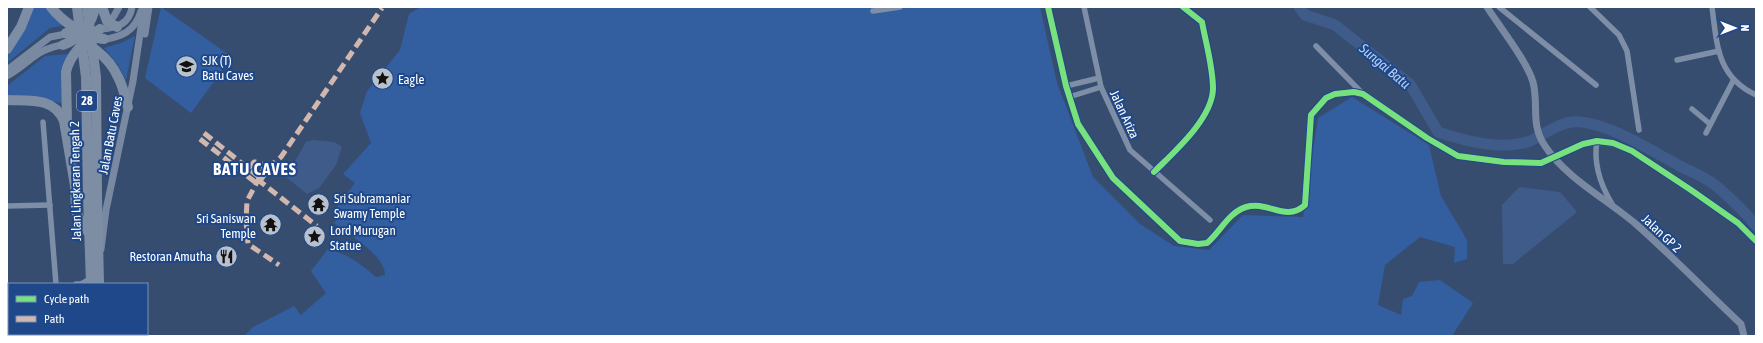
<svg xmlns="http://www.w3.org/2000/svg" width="1763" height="343" font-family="'Asap Condensed',sans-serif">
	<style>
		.green { fill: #335ea0 }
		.water { fill: #3e5b89 }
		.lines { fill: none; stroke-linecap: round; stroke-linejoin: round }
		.river { stroke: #3e5b89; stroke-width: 11 }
		.street { stroke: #7d8ea6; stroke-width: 5.5 }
		.secondary { stroke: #7989a1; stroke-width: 7 }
		.highway { stroke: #7d8ea4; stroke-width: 10 }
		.highway-bridge { stroke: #7d8ea4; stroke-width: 10 }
		.quiet { stroke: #d1b7ad; stroke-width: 5; stroke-dasharray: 10 5; stroke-linecap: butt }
		.cycleway-casing { stroke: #1e4889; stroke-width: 8 }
		.cycleway { stroke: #77e17e; stroke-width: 6 }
		.labels { text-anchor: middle; stroke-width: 4; stroke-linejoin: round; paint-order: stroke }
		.shield { fill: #1e4889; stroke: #bcc8dc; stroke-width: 1 }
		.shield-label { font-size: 12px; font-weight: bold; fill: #fff }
		.poi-label { font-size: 13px; fill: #fff; stroke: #1e4889; text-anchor: start }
		.street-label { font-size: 13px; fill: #fff; stroke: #1e4889 }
		.water-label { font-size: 14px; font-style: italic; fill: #b5cef3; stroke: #1e4889 }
		.district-label { font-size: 17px; font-weight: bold; letter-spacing: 1px; fill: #fff; stroke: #1e4889 }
	</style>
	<rect width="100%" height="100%" fill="#364d70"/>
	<g class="green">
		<polygon points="33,7 46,7 65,25 50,28 7,63 7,58"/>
		<polygon points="161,7 232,57 191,113 145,78"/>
		<path d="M 421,7 L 1040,7 L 1057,83 L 1093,177 L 1140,224 L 1174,246 L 1209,250 L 1243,215 L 1303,217 L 1318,118 L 1352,97 L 1429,145 L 1441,196 L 1467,240 L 1467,259 L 1454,263 L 1455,247 L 1420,237 L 1385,265 L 1378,305 L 1401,315 L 1403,299 L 1412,296 L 1419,282 L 1440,280 L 1473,303 L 1452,336 L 244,336 L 253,327 L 294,306 L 301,315 L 326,293 L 311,271 L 328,249 C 348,254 361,264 376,277 L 385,275 C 385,255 349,235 334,223 L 341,213 L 336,208 L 355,183 L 343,174 L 371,143 L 360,113 L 367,91 L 400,50 L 409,14 Z"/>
		<polygon points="135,36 126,80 118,65 104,48 121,43"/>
		<polygon points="70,54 64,104 52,101 7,96 7,86 45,56"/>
	</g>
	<g class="water">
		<polygon points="313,140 334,142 342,147 336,165 319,188 307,194 286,177 306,142"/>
		<polygon points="1519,187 1560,192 1577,212 1513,264 1503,264 1502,205"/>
	</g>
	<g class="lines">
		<path class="river" d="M 1299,7 L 1305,15 L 1335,25 L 1410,84 L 1438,132 C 1465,141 1501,151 1530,141 C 1544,135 1556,124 1571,122 C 1602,118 1653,152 1680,166 C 1691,172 1705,177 1715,185 C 1729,197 1745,211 1756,226"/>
		<g class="street">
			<polyline points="1084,7 1101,87 1130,150 1210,220"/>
			<polyline points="1499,7 1596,85"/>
			<polyline points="1590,7 1619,35 1627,51 1639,130"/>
			<path d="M 1712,7 C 1717,45 1717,77 1756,95"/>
			<polyline points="873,11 900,7"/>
			<polyline points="1316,46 1363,94"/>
			<polyline points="1677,60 1719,51"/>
			<polyline points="1066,86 1099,78"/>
			<polyline points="1069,97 1101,87"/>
			<polyline points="1692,109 1710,124"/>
			<polyline points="43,122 56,284"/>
			<polyline points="1706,133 1733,81"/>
			<path d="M 1597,141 C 1593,164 1600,184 1612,204"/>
			<path d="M 1554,157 C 1588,142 1596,136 1632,151 L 1738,223 L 1756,241"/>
			<path d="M 1154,172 C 1174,152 1212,119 1213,89 C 1213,67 1206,44 1202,22 L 1183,7"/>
			<polyline points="7,206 50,205"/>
			<polyline points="76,284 81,284 90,279"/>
			<polyline points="7,288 9,288"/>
			<polyline points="70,334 70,336"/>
		</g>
		<g class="secondary">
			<path d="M 1048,7 L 1066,86 L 1078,124 L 1113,178 L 1180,241 L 1198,244 L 1207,243 C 1220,232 1229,212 1246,207 C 1268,200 1285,223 1305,205 L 1311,115 L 1326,98 L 1335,94 L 1354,92 L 1363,94 L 1427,138 L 1458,156 L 1504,162 L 1541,163 L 1554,157"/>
			<path d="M 1487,7 C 1499,26 1527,61 1533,82 C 1539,105 1530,124 1545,146 C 1566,178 1608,200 1637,225 C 1673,257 1706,291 1741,324 L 1744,336"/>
			<polyline points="107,24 114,16 119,7"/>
			<path d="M 97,30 C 114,27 129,27 132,7"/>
			<polyline points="145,34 149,7"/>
			<path d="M 101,40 C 121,37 135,32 141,11"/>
			<polyline points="7,70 50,37 71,33"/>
			<path d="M 7,76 C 32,62 34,49 67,44"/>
			<polyline points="101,249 106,210 133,81 144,7"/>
		</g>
		<g class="highway">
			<path d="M 51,7 C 62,22 86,37 104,39"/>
			<polyline points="102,7 107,21 117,27"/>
			<path d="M 66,33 C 86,41 109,56 118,77 C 123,86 125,97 128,107"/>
			<path d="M 63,45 C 80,38 92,25 95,7"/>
			<polyline points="7,49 21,27 29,7"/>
			<path d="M 7,100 C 30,101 54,97 64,121 L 75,186 L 76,211 L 82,225 L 89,233"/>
			<path d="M 67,122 L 66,72 C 70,53 86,41 100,29"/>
			<polyline points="88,195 91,284"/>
			<polyline points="97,195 99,284"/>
			<polyline points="92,334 92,336"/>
			<polyline points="100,334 100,336"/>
		</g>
		<g class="highway-bridge">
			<polyline points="77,7 86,77 88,195"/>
			<polyline points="87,7 96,77 97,195"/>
		</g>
		<g class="quiet">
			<polyline points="204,133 259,177"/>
			<polyline points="200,139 255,182"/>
			<polyline points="273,164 289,173"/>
			<path d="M 249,168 L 254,162 C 259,162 263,163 264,169 L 247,201 L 246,221 L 248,244 L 279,265"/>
			<polyline points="257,179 317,226"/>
			<polyline points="260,181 270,166 281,157 382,8"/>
		</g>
		<defs>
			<g id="cycleway">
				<path d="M 1048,7 L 1066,86 L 1078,124 L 1113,178 L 1180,241 L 1198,244 L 1207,243 C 1220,232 1229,212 1246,207 C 1268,200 1285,223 1305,205 L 1311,115 L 1326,98 L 1335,94 L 1354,92 L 1363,94 L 1427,138 L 1458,156 L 1504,162 L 1541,163 L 1583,144 L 1597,141 L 1613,143 L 1632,151 L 1691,190 L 1738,223 L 1756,241"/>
				<path d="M 1154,172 C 1174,152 1212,119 1213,89 C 1213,67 1206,44 1202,22 L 1183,7"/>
			</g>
		</defs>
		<use href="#cycleway" class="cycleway-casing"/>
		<use href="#cycleway" class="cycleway"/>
	</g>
	<defs>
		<symbol id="school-disc" viewBox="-11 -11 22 22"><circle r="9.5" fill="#b9c1cd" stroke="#1e4889"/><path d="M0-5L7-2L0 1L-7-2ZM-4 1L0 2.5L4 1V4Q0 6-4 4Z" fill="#111"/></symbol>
		<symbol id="sight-disc" viewBox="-11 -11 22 22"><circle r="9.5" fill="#b9c1cd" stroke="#1e4889"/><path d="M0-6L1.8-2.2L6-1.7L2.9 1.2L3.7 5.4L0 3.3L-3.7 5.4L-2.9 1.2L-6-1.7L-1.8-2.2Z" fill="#111"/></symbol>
		<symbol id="temple-disc" viewBox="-11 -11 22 22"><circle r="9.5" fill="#b9c1cd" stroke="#1e4889"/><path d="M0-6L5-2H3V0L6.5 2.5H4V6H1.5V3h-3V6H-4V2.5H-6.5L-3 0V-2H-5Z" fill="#111"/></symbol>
		<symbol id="restaurant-disc" viewBox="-11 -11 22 22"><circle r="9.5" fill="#b9c1cd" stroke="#1e4889"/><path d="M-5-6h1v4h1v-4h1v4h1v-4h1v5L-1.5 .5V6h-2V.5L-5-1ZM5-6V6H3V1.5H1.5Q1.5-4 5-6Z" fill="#111"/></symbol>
	</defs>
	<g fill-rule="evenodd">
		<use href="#school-disc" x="174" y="54" width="25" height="25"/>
		<use href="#sight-disc" x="370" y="66" width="25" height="25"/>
		<use href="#temple-disc" x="306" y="192" width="25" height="25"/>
		<use href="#temple-disc" x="258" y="212" width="25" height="25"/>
		<use href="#sight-disc" x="302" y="224" width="25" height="25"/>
		<use href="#restaurant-disc" x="214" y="244" width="25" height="25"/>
	</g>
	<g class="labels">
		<rect class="shield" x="77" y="91" width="20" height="20" rx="3"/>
		<g class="shield-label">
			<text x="87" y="105">28</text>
		</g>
		<g class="poi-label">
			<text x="202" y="65">SJK (T)<tspan x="202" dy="15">Batu Caves</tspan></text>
			<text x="398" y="84">Eagle</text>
			<text x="334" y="203">Sri Subramaniar<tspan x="334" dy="15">Swamy Temple</tspan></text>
			<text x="256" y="223" text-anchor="end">Sri Saniswan<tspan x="256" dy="15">Temple</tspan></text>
			<text x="330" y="235">Lord Murugan<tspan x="330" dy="15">Statue</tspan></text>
			<text x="212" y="261" text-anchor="end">Restoran Amutha</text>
		</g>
		<g class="street-label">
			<text transform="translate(1125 114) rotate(65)" y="5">Jalan Ariza</text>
			<text transform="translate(110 135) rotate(-79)" y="5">Jalan Batu Caves</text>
			<text transform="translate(75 181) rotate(-91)" y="5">Jalan Lingkaran Tengah 2</text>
			<text transform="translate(1662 233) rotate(43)" y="5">Jalan GP 2</text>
		</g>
		<g class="water-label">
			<text transform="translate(1385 66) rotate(40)" y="5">Sungai Batu</text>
		</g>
		<g class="district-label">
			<text x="255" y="175">BATU CAVES</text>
		</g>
	</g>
	<rect width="1763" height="343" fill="none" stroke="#ffffff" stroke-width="16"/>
	<rect x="8" y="283" width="140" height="52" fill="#1e4889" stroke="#7891b8"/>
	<rect x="16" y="296" width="20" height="6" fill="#77e17e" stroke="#7891b8"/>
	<text x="44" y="303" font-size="12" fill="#ffffff">Cycle path</text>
	<rect x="16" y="316" width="20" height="6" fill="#d1b7ad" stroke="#7891b8"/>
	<text x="44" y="323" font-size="12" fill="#ffffff">Path</text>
	<g transform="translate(1735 28) rotate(90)" stroke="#1e4889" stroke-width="3" paint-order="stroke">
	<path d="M0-3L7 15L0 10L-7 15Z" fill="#ffffff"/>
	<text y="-6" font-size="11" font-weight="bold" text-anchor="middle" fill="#ffffff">N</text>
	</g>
</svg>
